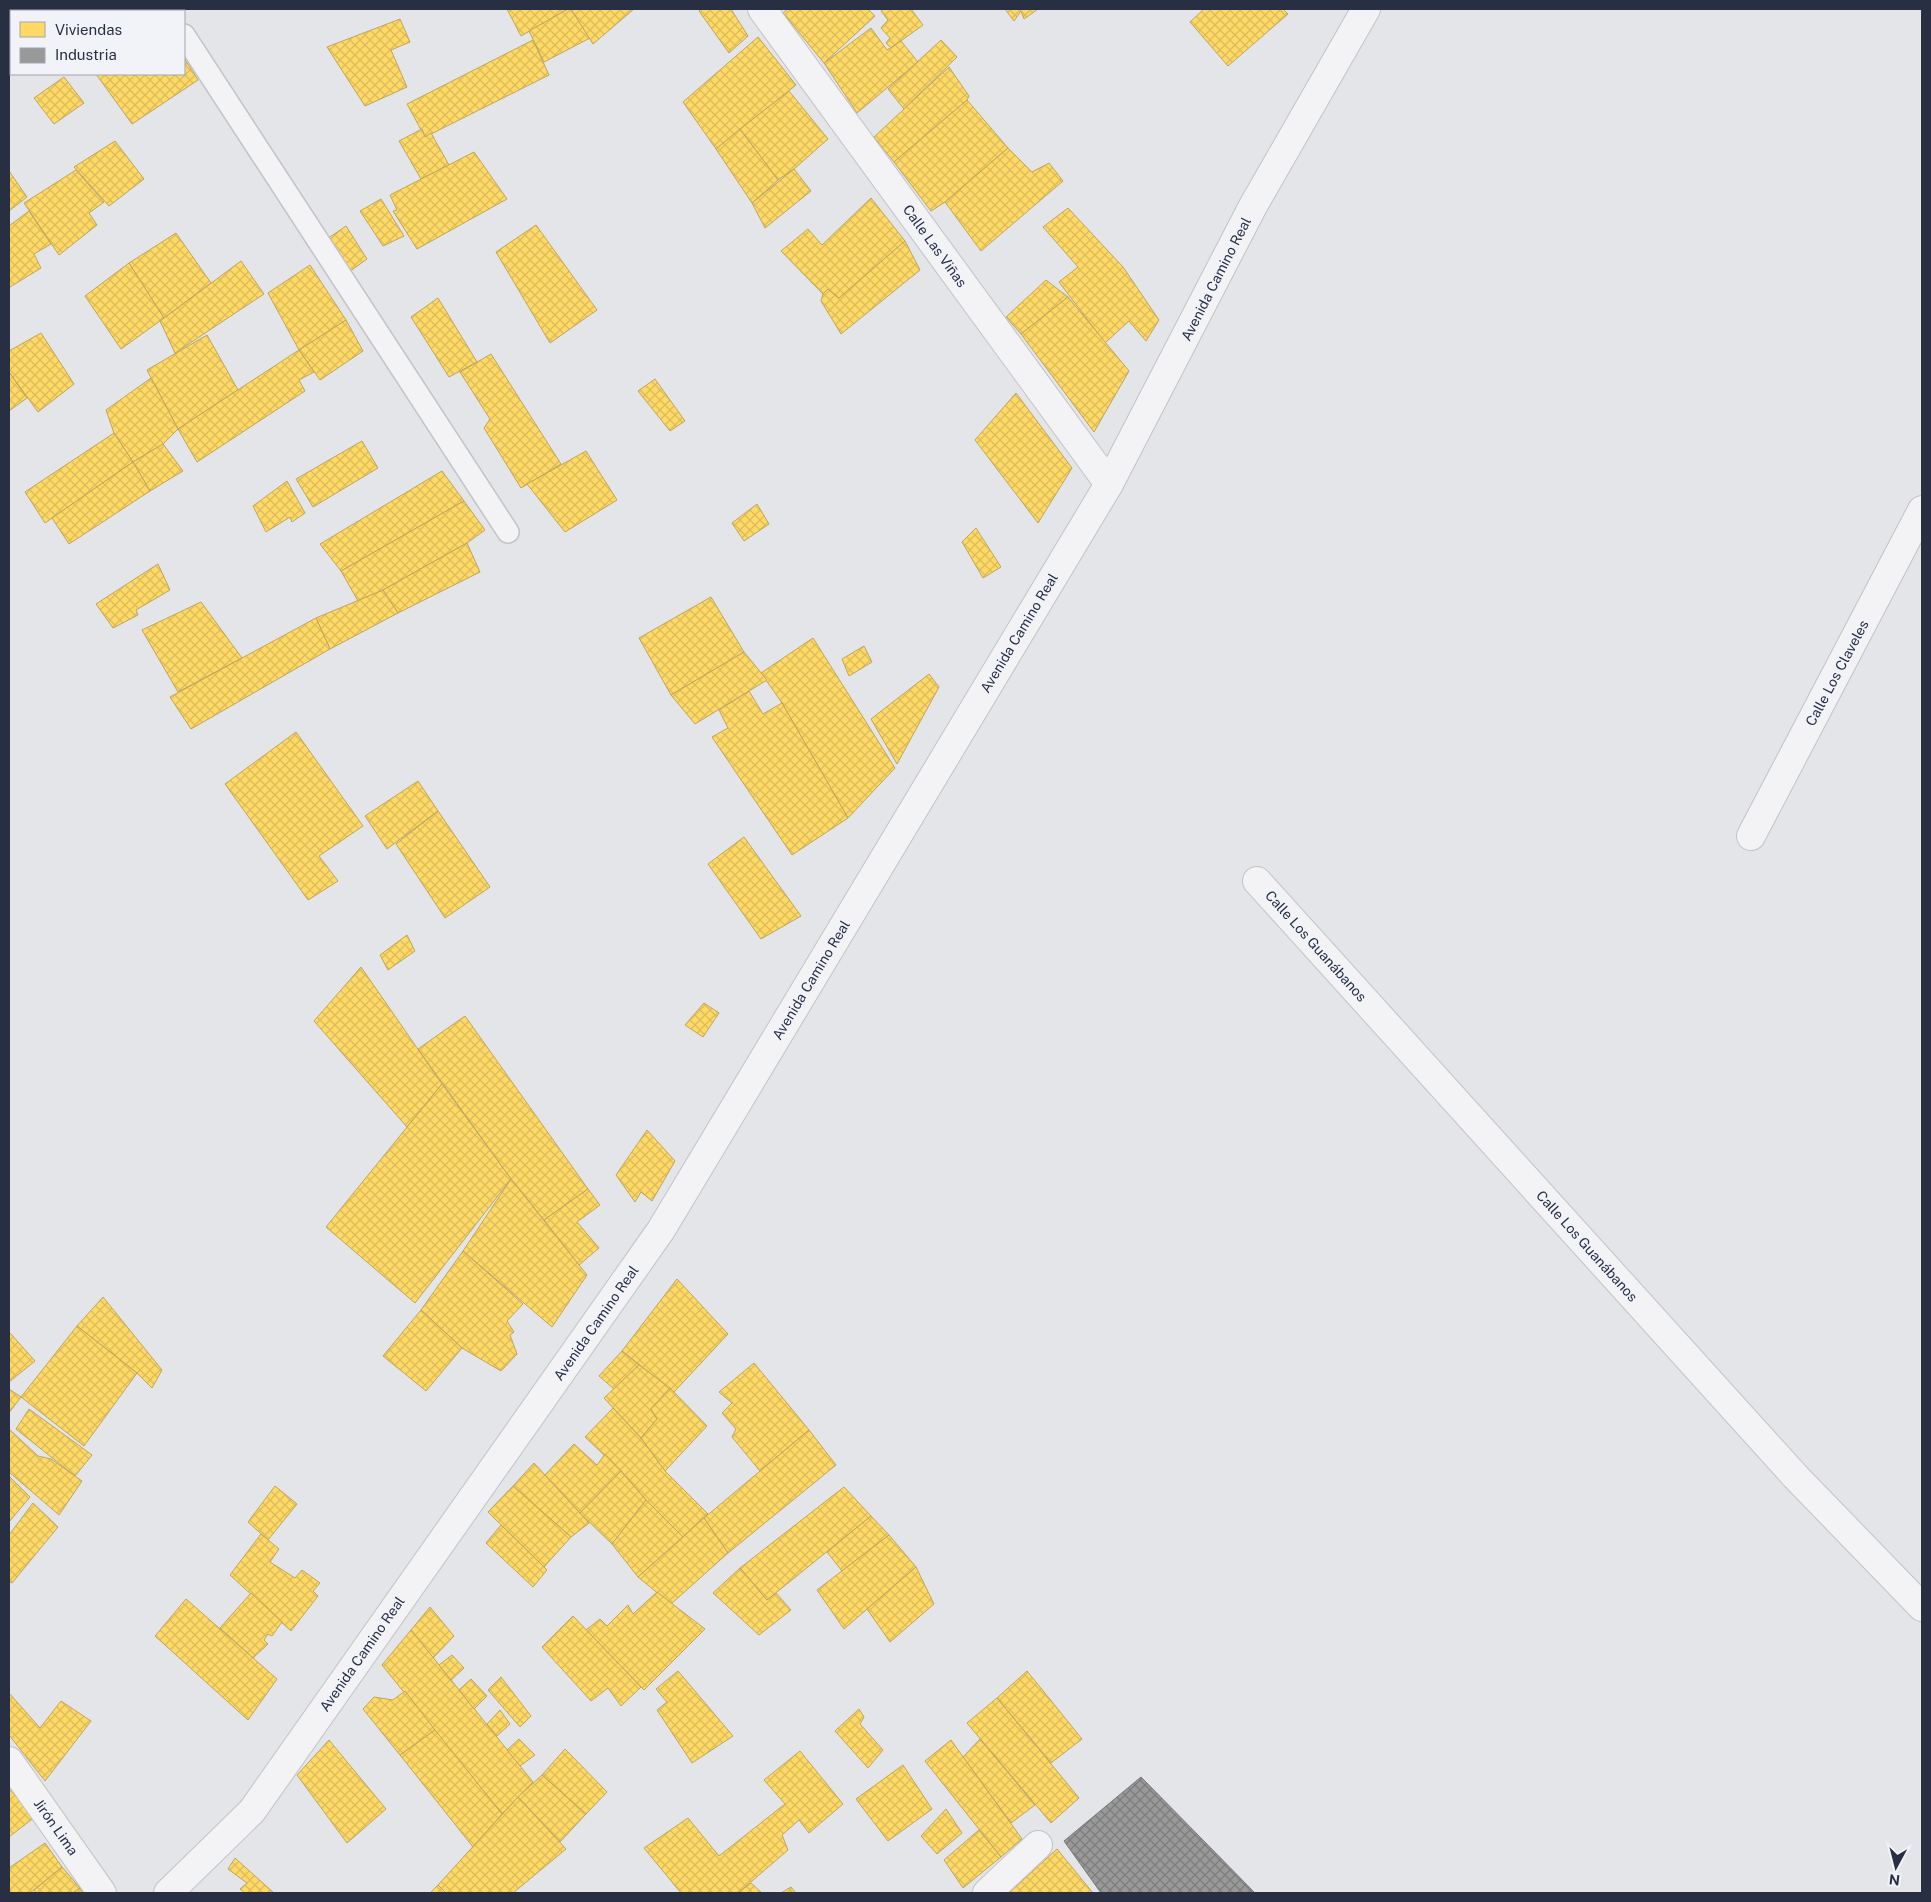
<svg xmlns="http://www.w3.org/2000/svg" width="1931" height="1902" font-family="'Public Sans',sans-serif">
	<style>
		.homes { fill: url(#homes-cross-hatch); stroke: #bfa65c }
		.industry { fill: url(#industry-cross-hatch); stroke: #77797f }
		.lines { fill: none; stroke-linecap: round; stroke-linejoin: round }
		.service-casing { stroke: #c1c3c7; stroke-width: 24 }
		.minor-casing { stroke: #c1c3c7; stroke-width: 30 }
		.service { stroke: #f3f3f6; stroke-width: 21 }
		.minor { stroke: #f3f3f6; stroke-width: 28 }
		.labels { text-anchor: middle; stroke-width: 5; stroke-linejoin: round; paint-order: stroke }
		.street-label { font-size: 14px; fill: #292f43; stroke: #f1f3f8 }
	</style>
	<defs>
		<pattern id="homes-cross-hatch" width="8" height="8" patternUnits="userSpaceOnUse" patternTransform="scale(1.25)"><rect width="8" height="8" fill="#ffd966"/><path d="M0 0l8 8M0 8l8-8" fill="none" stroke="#dbbb5a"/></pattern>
		<pattern id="industry-cross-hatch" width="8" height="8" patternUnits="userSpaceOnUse" patternTransform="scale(1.25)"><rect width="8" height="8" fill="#999"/><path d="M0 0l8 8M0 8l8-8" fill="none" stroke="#7d7d7e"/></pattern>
	</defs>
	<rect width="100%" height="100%" fill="#e3e5e9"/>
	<g class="homes">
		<polygon points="507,9 568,9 521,36"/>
		<polygon points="568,9 571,9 590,38 544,62 529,31"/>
		<polygon points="571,9 634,9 593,44"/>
		<polygon points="701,9 731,9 748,36 729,53 699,11"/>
		<polygon points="788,9 868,9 875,16 824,63 783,13"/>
		<polygon points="884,9 911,9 923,25 891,48 886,43 890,38 881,28 888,20 881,11"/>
		<polygon points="1005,9 1038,9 1024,19 1021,11 1014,21"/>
		<polygon points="1204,9 1256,9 1258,10 1259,9 1283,9 1288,14 1228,66 1190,22"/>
		<polygon points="400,19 410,42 391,50 407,87 365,106 327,47"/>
		<polygon points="871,28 887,50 901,41 918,62 857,113 824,63"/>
		<polygon points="758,37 796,85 716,149 683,102"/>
		<polygon points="533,40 549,75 425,137 407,104"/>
		<polygon points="941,40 957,57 904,109 888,89"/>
		<polygon points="184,58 198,80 132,124 96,74 184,74"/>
		<polygon points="949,67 969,96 967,100 894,162 874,137"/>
		<polygon points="64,77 84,103 54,124 34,98"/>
		<polygon points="789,91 828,139 794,169 778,180 740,129"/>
		<polygon points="967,100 1008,148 945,202 931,211 894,162"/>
		<polygon points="422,129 425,137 431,133 449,165 421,179 399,141"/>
		<polygon points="740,129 778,180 752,203 716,149"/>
		<polygon points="115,141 144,179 109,206 74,167"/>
		<polygon points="1008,148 1032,172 1049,163 1063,181 981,251 945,202"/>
		<polygon points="474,152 507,199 417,249 393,211 397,210 390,195"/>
		<polygon points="794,169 811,191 765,228 752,203"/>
		<polygon points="76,170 104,202 89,213 97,225 59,255 24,203"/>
		<polygon points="9,171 27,197 9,211"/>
		<polygon points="871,198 905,241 839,298 828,289 823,294 781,251 808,229 822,245"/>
		<polygon points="381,199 404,236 383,246 360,211"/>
		<polygon points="1068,208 1123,267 1159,320 1146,341 1129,321 1105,343 1059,282 1078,267 1043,227"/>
		<polygon points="29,211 51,244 34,254 41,268 10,287 9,285 9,226"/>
		<polygon points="536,225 597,310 550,343 496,252"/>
		<polygon points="346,226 367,259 349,272 327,239"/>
		<polygon points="176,233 211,283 164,318 129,263"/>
		<polygon points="905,241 920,270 841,334 821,301 823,294 828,289 839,298"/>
		<polygon points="241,261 264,294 175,353 160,321"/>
		<polygon points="129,263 164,318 121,349 85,296"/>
		<polygon points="310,265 346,320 299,350 268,293"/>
		<polygon points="1046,280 1068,297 1021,334 1006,317"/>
		<polygon points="1068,297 1129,371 1094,432 1021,334"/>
		<polygon points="438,298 477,362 449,377 411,317"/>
		<polygon points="346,320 363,351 320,380 299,350"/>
		<polygon points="41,333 74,384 38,412 9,372 9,351"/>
		<polygon points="207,335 238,390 178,429 147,370"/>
		<polygon points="299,350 314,372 299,380 305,391 197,462 178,429"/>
		<polygon points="491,354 561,464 521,488 484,428 490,419 460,372"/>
		<polygon points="9,372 27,398 9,411"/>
		<polygon points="151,378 178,429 163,444 133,462 114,433 106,410"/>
		<polygon points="655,379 685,421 670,431 638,391"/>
		<polygon points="1016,393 1072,468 1038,523 975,440"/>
		<polygon points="114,433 133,462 45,523 25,492"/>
		<polygon points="362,441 378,468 313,507 296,479"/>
		<polygon points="163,444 183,471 150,491 133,462"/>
		<polygon points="586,451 617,500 565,532 527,484"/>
		<polygon points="133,462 150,491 69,544 52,518"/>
		<polygon points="442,471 464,501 341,571 320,544"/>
		<polygon points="287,481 305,513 292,522 290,517 266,532 253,506"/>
		<polygon points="464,501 485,530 467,543 383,590 358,601 341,571"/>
		<polygon points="757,504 769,524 744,541 732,523"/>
		<polygon points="976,528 1001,567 983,578 962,542"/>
		<polygon points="467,543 480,572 398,613 383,590"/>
		<polygon points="158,564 170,590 136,610 138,615 113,628 96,604"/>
		<polygon points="383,590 398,613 330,649 316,618"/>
		<polygon points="711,597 744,652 671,695 639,638"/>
		<polygon points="201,602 242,658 178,692 142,630"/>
		<polygon points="316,618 330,649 191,729 170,697"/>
		<polygon points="813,638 895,768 848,818 782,703 761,673"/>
		<polygon points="864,646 872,662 849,676 842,659"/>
		<polygon points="744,652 767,680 695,724 671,695"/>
		<polygon points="929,674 939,687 897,764 871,719"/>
		<polygon points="749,691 763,714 782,703 848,818 792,855 712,737 728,728 719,710"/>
		<polygon points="296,732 363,826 319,856 338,881 308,900 225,784"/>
		<polygon points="418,781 438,811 387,849 365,816"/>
		<polygon points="438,811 490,887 445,918 396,844"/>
		<polygon points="744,837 801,916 761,939 708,864"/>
		<polygon points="407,935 415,951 388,970 380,955"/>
		<polygon points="361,967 442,1084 407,1127 314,1021"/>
		<polygon points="704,1003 719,1013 703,1037 685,1025"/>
		<polygon points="465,1016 588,1189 544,1220 511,1179 418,1049"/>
		<polygon points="442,1084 511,1179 415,1303 326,1227"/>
		<polygon points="647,1130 675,1161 652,1201 641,1192 635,1202 616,1175"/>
		<polygon points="511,1179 587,1275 552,1327 463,1251"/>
		<polygon points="588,1189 600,1205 577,1222 599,1248 579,1265 544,1220"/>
		<polygon points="463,1251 523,1304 507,1321 514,1332 510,1335 517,1354 501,1371 462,1348 421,1310"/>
		<polygon points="677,1279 728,1334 674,1392 622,1351"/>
		<polygon points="103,1297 162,1370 152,1388 137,1373 77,1326"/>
		<polygon points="421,1310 462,1348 426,1391 383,1356"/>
		<polygon points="77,1326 137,1373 84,1446 21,1397"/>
		<polygon points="10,1333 35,1361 9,1382 9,1334"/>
		<polygon points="622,1351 639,1365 614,1389 599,1376"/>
		<polygon points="754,1363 809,1430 760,1471 732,1437 736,1429 722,1413 732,1403 719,1392"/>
		<polygon points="639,1365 670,1388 651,1409 657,1419 641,1438 604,1398"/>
		<polygon points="670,1388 707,1426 665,1471 641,1438 657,1419 651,1409"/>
		<polygon points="9,1389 21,1397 9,1413"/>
		<polygon points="613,1408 641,1438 665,1471 708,1514 683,1537 646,1500 621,1471 585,1437"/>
		<polygon points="29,1409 92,1455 75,1476 16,1429"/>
		<polygon points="9,1429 38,1456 51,1459 82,1481 59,1515 9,1472"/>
		<polygon points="809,1430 836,1465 728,1553 704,1518"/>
		<polygon points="574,1444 597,1465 605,1454 621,1471 580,1513 545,1475"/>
		<polygon points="534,1463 589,1523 571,1537 513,1486"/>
		<polygon points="621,1471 646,1500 612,1544 580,1513"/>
		<polygon points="9,1476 30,1497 9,1522"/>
		<polygon points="275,1486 297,1504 268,1540 248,1522"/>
		<polygon points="513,1486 571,1537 544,1567 488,1512"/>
		<polygon points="844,1487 871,1516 767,1600 740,1568"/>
		<polygon points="646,1500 683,1537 638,1577 612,1544"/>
		<polygon points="33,1503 58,1527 12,1583 9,1581 9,1535"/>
		<polygon points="871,1516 889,1535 842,1571 827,1552"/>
		<polygon points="704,1518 728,1553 671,1604 638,1577"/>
		<polygon points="501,1525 547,1570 533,1587 486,1543"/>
		<polygon points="261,1534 279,1549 270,1562 295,1578 302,1570 320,1583 313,1591 318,1596 291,1631 230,1575"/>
		<polygon points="889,1535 916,1567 844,1629 817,1590"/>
		<polygon points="916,1567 934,1604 890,1642 867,1609"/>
		<polygon points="740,1568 767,1600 776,1593 791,1610 759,1635 713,1593"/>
		<polygon points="657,1592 705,1629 644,1690 586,1630 600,1619 607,1626 628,1605 633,1614"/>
		<polygon points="251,1593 282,1622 272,1636 268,1634 264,1640 268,1644 253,1658 220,1628"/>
		<polygon points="186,1599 277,1679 248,1720 155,1636"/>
		<polygon points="430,1607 454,1636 433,1658 411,1630"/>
		<polygon points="573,1616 641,1687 621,1706 608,1688 591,1701 542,1647"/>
		<polygon points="411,1630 533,1782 502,1814 382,1665"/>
		<polygon points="452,1655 464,1668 451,1680 439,1665"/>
		<polygon points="678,1671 733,1736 692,1763 657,1710 667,1702 656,1689"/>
		<polygon points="1027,1671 1082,1739 1051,1763 997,1698"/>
		<polygon points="501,1677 531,1716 520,1727 488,1690"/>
		<polygon points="471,1679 487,1696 474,1709 459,1690"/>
		<polygon points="405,1691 435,1730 400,1755 363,1709 374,1697 393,1700"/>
		<polygon points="9,1693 40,1728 61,1701 91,1721 45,1781 9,1735"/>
		<polygon points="997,1698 1079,1798 1051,1823 967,1723"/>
		<polygon points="859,1709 864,1717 860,1724 883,1750 868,1768 835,1731"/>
		<polygon points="500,1710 510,1724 497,1736 487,1724"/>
		<polygon points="435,1730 502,1814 473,1847 400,1755"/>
		<polygon points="519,1739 535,1755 520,1766 507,1750"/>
		<polygon points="980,1739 1035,1805 1011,1823 963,1757"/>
		<polygon points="329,1740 386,1809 347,1843 297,1775"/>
		<polygon points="951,1740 1022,1839 1001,1857 925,1761"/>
		<polygon points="565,1749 607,1792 586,1814 542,1775"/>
		<polygon points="800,1751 843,1804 809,1833 799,1820 782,1835 788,1850 738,1893 681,1893 644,1848 688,1818 719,1856 785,1804 764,1780"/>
		<polygon points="903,1765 932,1809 888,1841 856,1799"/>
		<polygon points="542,1775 586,1814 560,1842 518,1797"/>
		<polygon points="12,1785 36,1816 9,1837 9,1788"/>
		<polygon points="518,1797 566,1849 513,1893 446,1893 438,1885"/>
		<polygon points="946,1809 962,1833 937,1854 921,1836"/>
		<polygon points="979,1830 1001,1857 963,1888 944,1860"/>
		<polygon points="45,1843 62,1867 30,1893 9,1893 9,1868"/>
		<polygon points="1057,1849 1093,1893 1010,1893 1010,1892"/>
		<polygon points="235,1858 274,1893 245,1893 240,1889 247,1883 228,1869"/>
		<polygon points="62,1867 80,1888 73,1893 36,1893 34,1890"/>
		<polygon points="751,1883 762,1893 738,1893"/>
		<polygon points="438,1885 446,1893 430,1893"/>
		<polygon points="791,1887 796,1893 781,1893"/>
		<polygon points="80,1888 84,1893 73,1893"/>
	</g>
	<polygon class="industry" points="1141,1777 1255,1893 1101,1893 1064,1841"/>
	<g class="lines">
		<defs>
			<g id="service">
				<polyline points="166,9 168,11"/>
				<polyline points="184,35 508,532"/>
			</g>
			<g id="minor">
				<polyline points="762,9 1109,484"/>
				<polyline points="1751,836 1922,510"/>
				<polyline points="1257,881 1795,1476 1922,1607"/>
				<polyline points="9,1761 102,1893"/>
				<polyline points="168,1893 252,1811 661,1230 1109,484 1253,206 1366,9"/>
				<polyline points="987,1893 1038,1845"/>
			</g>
		</defs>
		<use href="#service" class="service-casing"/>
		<use href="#minor" class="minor-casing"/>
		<use href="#service" class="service"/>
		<use href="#minor" class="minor"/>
	</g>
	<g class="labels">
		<g class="street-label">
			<text transform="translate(935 246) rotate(54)" y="5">Calle Las Viñas</text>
			<text transform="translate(1216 279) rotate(-63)" y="5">Avenida Camino Real</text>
			<text transform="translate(1019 633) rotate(-59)" y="5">Avenida Camino Real</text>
			<text transform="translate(1837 673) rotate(-62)" y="5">Calle Los Claveles</text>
			<text transform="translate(1316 946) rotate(48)" y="5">Calle Los Guanábanos</text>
			<text transform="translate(811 980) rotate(-59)" y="5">Avenida Camino Real</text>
			<text transform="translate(1587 1246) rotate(48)" y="5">Calle Los Guanábanos</text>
			<text transform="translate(596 1323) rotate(-55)" y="5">Avenida Camino Real</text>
			<text transform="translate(362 1654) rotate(-55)" y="5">Avenida Camino Real</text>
			<text transform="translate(56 1827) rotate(55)" y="5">Jirón Lima</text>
		</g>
	</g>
	<rect width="1931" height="1902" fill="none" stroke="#292f43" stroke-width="20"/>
	<rect x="10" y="10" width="175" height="65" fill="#f1f3f8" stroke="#a1a5b0"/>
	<rect x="20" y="22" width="25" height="15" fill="#ffd966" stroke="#a1a5b0"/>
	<text x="55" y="35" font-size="15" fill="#292f43">Viviendas</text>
	<rect x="20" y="48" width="25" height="15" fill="#999999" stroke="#a1a5b0"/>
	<text x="55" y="60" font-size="15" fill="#292f43">Industria</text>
	<g transform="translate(1896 1867) rotate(187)" stroke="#f1f3f8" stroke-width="4" paint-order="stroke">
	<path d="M0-4L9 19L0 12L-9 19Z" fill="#292f43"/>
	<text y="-8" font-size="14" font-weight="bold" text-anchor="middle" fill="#292f43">N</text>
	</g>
</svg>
